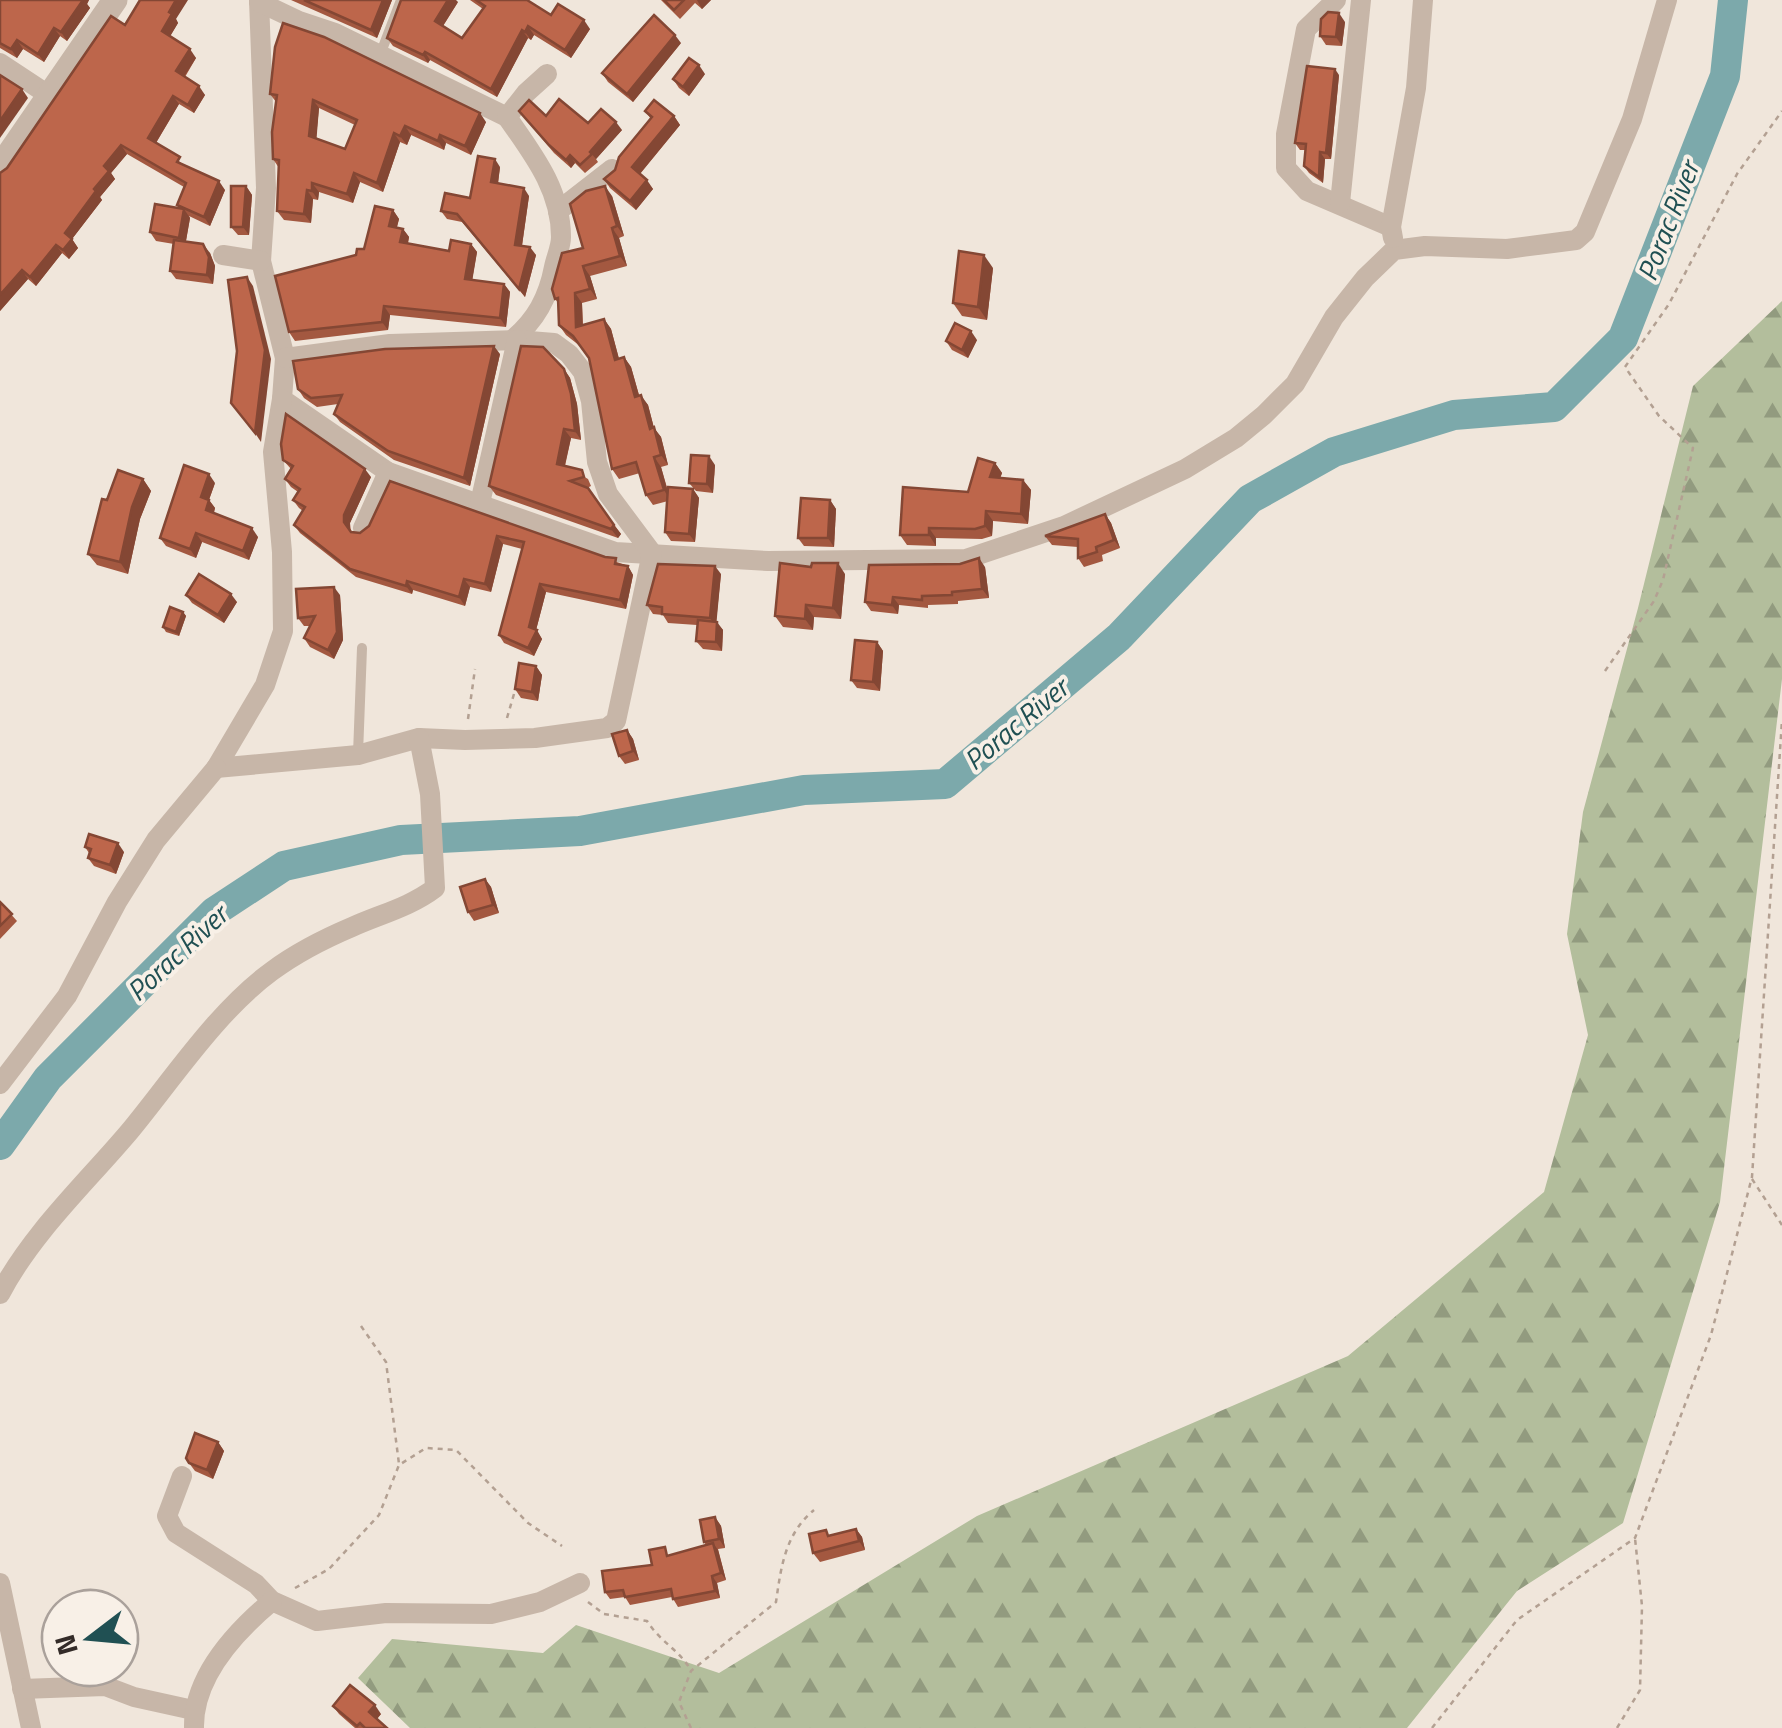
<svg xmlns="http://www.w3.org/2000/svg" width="1782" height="1728" font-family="'Titillium Web',sans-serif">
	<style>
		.forest { fill: url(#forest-firs) }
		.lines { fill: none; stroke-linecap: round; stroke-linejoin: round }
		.river { stroke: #7ca9ab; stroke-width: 30 }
		.path { stroke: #b3a092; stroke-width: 2.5; stroke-dasharray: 5 5; stroke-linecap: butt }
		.service { stroke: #c7b6a8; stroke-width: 10 }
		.minor { stroke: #c7b6a8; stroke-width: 20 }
		.tertiary { stroke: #c7b6a8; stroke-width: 25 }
		.wall { fill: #a35840; fill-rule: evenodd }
		.shaded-wall { fill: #844734 }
		.building { fill: #bd664b; stroke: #844734; stroke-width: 2.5; fill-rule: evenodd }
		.labels { text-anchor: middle; stroke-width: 8; stroke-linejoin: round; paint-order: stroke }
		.water-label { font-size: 28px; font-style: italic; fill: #205053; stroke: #f8f0e7 }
	</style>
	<defs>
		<pattern id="forest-firs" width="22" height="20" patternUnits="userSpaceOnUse" patternTransform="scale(2.5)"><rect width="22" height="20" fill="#b3be9c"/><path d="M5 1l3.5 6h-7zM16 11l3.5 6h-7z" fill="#929b7f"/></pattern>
	</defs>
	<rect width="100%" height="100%" fill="#f0e6db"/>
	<polygon class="forest" points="1782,301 1782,679 1720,1202 1623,1523 1517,1591 1407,1728 410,1728 358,1678 392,1639 543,1653 576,1625 719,1673 977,1516 1348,1356 1544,1192 1588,1035 1567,934 1583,812 1638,608 1693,386"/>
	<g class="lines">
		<polyline class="river" points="0,1145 48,1078 214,912 284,866 401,840 580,831 804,790 945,784 1119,637 1250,499 1334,452 1454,415 1554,407 1623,338 1725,76 1733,0"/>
		<g class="path">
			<polyline points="1605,671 1654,601 1663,580 1693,448 1659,416 1625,367 1669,304 1737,174 1782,111"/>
			<polyline points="507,718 516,687"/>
			<polyline points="468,719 475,669"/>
			<polyline points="1752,1179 1782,1225"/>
			<polyline points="361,1326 386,1362 399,1464"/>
			<polyline points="295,1588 329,1569 379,1515 399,1465 426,1448 456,1450 528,1523 562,1546"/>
			<path d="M 588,1602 L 604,1614 L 647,1621 C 661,1643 681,1651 691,1671"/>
			<path d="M 691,1728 L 679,1702 L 691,1671 L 776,1602 C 781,1567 785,1534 814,1510"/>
			<polyline points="1432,1728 1517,1620 1635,1538 1711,1335 1752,1177 1782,720"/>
			<polyline points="1617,1728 1640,1690 1642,1606 1635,1538"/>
		</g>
		<g class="service">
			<polyline points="380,55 401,0"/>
			<polyline points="358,754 362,648"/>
		</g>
		<g class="minor">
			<polyline points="259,0 266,188 261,261 285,358 282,399 388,472 615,552 768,561 966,559 1064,526 1185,469 1236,438 1264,415 1295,384 1334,317 1365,278 1394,250 1425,246 1507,249 1576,240 1585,232 1632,119 1667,0"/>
			<polyline points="1336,0 1306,29 1286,134 1286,168 1307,191 1391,227"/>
			<polyline points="259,2 299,21 335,33 507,117 526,93 547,74"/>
			<polyline points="0,63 50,96"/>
			<path d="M 507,117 C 532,153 561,189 561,237 C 561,247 556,257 554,267 C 548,298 536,320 512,340"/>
			<polyline points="1340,203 1361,0"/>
			<polyline points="558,211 612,169"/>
			<polyline points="1393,238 1391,227 1416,88 1423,0"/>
			<polyline points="223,255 261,261"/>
			<polyline points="282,399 273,452 282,552 283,631 265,685 216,768 358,755 419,738 465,740 535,738 607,728 616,721 652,553 608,494 597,462 591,401 583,372 569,354 554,343 517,340 390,344 285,358"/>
			<polyline points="480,503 517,340"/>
			<polyline points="363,528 388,472"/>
			<polyline points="0,1084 67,996 117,902 156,840 216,768"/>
			<path d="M 0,1294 C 32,1233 85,1184 129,1132 C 172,1080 217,1011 272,971 C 295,954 326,938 352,927 C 381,914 410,907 435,888 L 430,794 L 419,738"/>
			<polyline points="182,1476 167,1516 176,1533 256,1584 272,1601 317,1621 386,1613 491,1614 540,1602 580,1583"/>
			<polyline points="0,1583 31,1728"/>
			<polyline points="22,1689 105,1686 134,1697 193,1710"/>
			<path d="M 194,1728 C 193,1677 235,1632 272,1601"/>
		</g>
		<polyline class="tertiary" points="0,167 115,0"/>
	</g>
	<g class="wall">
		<polygon points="0,0 89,0 87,4 90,8 67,41 60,36 44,62 23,49 17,58 0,48"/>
		<polygon points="291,0 392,0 377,38"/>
		<polygon points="470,0 527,0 551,15 590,29 571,58 534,35 531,40 528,38 497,97 430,60 428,63 393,46 387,38 458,2 443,26 462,38 483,9"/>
		<polygon points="661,0 711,0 702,9 695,3 680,19"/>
		<polygon points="176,19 178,23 170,36 196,58 185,77 205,95 194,113 179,104 156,143 185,166 225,190 210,226 189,216 190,218 186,241 210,253 215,266 213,284 176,279 170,271 174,244 156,241 150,232 179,208 177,205 184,187 127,154 111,173 115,179 100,197 102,200 72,239 78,248 69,259 62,253 36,286 28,279 0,311 7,168 125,25"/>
		<polygon points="1345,22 1342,46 1326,45 1320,36"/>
		<polygon points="681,43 633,102 608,82 602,73"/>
		<polygon points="705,74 689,96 679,88 673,79"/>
		<polygon points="1339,75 1331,159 1325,159 1323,183 1309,173 1304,166 1305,150 1300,150 1295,143"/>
		<path d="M 270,94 L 486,122 L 471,155 L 446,143 L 444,150 L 411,135 L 407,145 L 400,142 L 383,192 L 360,182 L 353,203 L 319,192 L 318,200 L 313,199 L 311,223 L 284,220 L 277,211 L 279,168 L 273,159 L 276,102 ZM 319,108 L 355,125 L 345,149 L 316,138 Z"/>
		<polygon points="519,111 588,123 622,130 596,159 598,162 585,173 575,163 571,168 554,153"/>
		<polygon points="645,111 674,116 680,125 640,174 653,189 636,210 610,188 604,179 615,170 651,119"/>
		<polygon points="500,167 498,184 529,196 522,246 536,255 525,297 462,222 447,219 441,211 470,198"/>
		<polygon points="246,186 252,195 249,235 238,235 231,227"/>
		<polygon points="612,196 624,236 619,238 627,266 590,276 597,299 582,303 583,325 604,319 611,329 619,359 624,357 631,367 639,395 648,405 654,428 661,437 668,465 661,467 668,491 693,489 699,498 695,542 671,541 665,532 668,501 653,505 646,495 640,473 619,479 612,469 589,359 580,346 566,335 559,325 559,304 555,299"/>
		<polygon points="393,210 399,219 397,227 403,229 409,237 408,244 449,251 471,244 477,252 472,280 504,284 510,292 506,327 390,315 388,330 295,341 289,332 356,255 364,249"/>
		<polygon points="993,268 987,320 962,316 953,303"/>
		<polygon points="977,340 968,358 952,350 946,341"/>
		<polygon points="500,354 470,486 394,460 340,422 334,414 338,404 317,407 304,398 298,389"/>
		<polygon points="564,369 570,378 577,404 581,440 571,438 565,466 588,479 591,486 587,488 621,534 618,538 496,495 489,486"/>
		<polygon points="283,460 371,477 350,523 351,532 360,533 369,526 390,481 628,566 633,575 626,609 546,592 536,630 542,639 534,656 504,643 499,635 522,549 503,544 491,592 470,587 465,606 413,590 412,594 356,577 300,533 294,525 303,511 299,508 293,500 298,492 291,487 285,479 291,469"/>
		<polygon points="995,463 1002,473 1000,478 1023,480 1031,490 1028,524 993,521 992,536 982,539 936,538 936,546 907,545 900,535 968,492"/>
		<polygon points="715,465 713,493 696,491 689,483"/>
		<polygon points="143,479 151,491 140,519 128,574 97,565 88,554 107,500"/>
		<polygon points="215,483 209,500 215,508 214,513 258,537 249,560 202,542 196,558 166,546 160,538"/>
		<polygon points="830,500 836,509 834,547 804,546 798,538"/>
		<polygon points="1105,514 1111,523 1120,548 1102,555 1103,561 1084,567 1078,558 1078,547 1052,545 1045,536"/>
		<polygon points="985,567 989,598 958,601 958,604 928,605 928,608 899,605 898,614 871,611 865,602"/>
		<polygon points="721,574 716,622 723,630 722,651 703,649 696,641 697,625 668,623 663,615 653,614 647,605"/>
		<polygon points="845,574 841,619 814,617 813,630 783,627 775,616"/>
		<polygon points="186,595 237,602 224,623 192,603"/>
		<polygon points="340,595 343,640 334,659 310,647 304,638 310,626 304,626 298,618"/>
		<polygon points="183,612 186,616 179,636 166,632 163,627"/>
		<polygon points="877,642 883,651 880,691 857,688 851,680"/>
		<polygon points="536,666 542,675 538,701 521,698 515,689"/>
		<polygon points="627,730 633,739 639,760 625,764 619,756"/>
		<polygon points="85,847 124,852 116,874 94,866 88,858 89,853"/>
		<polygon points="485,879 491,887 499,913 474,921 468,912"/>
		<polygon points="0,902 17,921 0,939"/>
		<polygon points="218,1442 224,1451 213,1479 195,1471 189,1463"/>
		<polygon points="715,1517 721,1526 725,1548 718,1549 726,1580 717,1583 720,1598 678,1607 672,1597 630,1605 625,1597 610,1599 605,1592 652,1565 670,1555 706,1545 704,1542"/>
		<polygon points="856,1529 862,1537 865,1550 820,1562 813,1553 830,1535"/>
		<polygon points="333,1706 381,1714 377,1719 387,1728 355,1728 339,1714"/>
	</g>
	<g class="shaded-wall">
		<polygon points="83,0 89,0 87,4 90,8 67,41 61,32"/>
		<polygon points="176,0 188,0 176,19 178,23 168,40 162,31 169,12"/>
		<polygon points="383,0 392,0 377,38 371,30"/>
		<polygon points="448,0 456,0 458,2 441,29 435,21"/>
		<polygon points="697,0 711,0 702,9"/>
		<polygon points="1339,13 1345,22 1342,46 1336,37"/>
		<polygon points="584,20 590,29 571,58 565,50"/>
		<polygon points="528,26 534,35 531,40 525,32"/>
		<polygon points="54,28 60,36 44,62 38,54"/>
		<polygon points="522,30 528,38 497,97 491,89"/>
		<polygon points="675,35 681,43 633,102 627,94"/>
		<polygon points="17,40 23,49 17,58 11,49"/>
		<polygon points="190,49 196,58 182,80 176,71"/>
		<polygon points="425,52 430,60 428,63 423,55"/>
		<polygon points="699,65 705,74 689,96 683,87"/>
		<polygon points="1335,69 1339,75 1331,159 1326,153"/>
		<polygon points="199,86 205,95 194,113 188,105"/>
		<polygon points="22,89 28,98 0,138 0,121"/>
		<polygon points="173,96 179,104 154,146 148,138"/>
		<polygon points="313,100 319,108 316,145 309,136"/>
		<polygon points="480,113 486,122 471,155 465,146"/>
		<polygon points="674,116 680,125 638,176 632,167"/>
		<polygon points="616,122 622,130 596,159 590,152"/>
		<polygon points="405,126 411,135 407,145 400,136"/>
		<polygon points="394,133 400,142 383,192 377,183"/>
		<polygon points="440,135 446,143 444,150 438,141"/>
		<polygon points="121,145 127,154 111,173 115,179 100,197 102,200 72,239 78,248 69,259 63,250 65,233 104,166"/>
		<polygon points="1320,152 1325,159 1323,183 1319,177"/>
		<polygon points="570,155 575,163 571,168 566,160"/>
		<polygon points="495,159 500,167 497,190 491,182"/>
		<polygon points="354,173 360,182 353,203 347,194"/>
		<polygon points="647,180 653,189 636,210 630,201"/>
		<polygon points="219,181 225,190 210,226 204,217"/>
		<polygon points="312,183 319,192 318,200 312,191"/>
		<polygon points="246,186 252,195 249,235 243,227"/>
		<polygon points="605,186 612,196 624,236 617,226"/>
		<polygon points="524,188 529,196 521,252 515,245"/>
		<polygon points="307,190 313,199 311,223 304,214"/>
		<polygon points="184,209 190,218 185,246 179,238"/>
		<polygon points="393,210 399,219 395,234 389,226"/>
		<polygon points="612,228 619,238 627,266 620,256"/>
		<polygon points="403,229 409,237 406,251 400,242"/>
		<polygon points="203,244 210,253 215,266 213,284 207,275"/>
		<polygon points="471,244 477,252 471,288 465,279"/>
		<polygon points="56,245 62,253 36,286 30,277"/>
		<polygon points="530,247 536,255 525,297 519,289"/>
		<polygon points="984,255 993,268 987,320 978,307"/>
		<polygon points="583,266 590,276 597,299 590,289"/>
		<polygon points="22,270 28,279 0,311 0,295"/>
		<polygon points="247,277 253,286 271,359 261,442 255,433"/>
		<polygon points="504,284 510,292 506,327 500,318"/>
		<polygon points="575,293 582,303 583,337 576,327"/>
		<polygon points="384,306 390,315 388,330 382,322"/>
		<polygon points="604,319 611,329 622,370 615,360"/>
		<polygon points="971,331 977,340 968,358 962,350"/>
		<polygon points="494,346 500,354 470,486 464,478"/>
		<polygon points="624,357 631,367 642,406 635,397"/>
		<polygon points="564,369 570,378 577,404 581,440 575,431"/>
		<polygon points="641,395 648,405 654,428 661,437 668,465 661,455 650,429"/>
		<polygon points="564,429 571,438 563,473 557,464"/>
		<polygon points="709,456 715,465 713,493 707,484"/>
		<polygon points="654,457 661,467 670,500 664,490"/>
		<polygon points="995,463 1002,473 997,487 990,477"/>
		<polygon points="365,469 371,477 350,523 350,530 344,522 344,515"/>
		<polygon points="209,474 215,483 207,505 201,497"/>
		<polygon points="143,479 151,491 140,519 128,574 120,562 132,507"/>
		<polygon points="1023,480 1031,490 1028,524 1021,514"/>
		<polygon points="693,489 699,498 695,542 689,534"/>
		<polygon points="209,500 215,508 212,518 206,510"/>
		<polygon points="830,500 836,509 834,547 828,538"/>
		<polygon points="986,511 993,521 992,536 985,526"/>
		<polygon points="1105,514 1111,523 1120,548 1114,540"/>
		<polygon points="614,525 621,534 618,538 611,529"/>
		<polygon points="252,528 258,537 249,560 243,551"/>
		<polygon points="929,528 936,538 936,546 929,535"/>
		<polygon points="196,533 202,542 196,558 190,549"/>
		<polygon points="497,536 503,544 491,592 485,584"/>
		<polygon points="979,558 985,567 989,598 982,589"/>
		<polygon points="838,563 845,574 841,619 833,608"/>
		<polygon points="628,566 633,575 626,609 620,600"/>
		<polygon points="715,566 721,574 716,627 710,618"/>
		<polygon points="464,579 470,587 465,606 459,597"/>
		<polygon points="407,581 413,590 412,594 406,586"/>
		<polygon points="540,584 546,592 535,634 537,630 542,639 534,656 528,648 529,627"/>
		<polygon points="334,587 340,595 343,640 334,659 328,650"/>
		<polygon points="231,594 237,602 224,623 218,615"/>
		<polygon points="893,597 899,605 898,614 892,605"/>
		<polygon points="806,605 814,617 813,630 805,619"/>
		<polygon points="183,612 186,616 179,636 176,632"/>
		<polygon points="717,622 723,630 722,651 716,642"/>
		<polygon points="877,642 883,651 880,691 873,682"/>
		<polygon points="536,666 542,675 538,701 532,692"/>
		<polygon points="627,730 633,739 639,760 633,751"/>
		<polygon points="118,843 124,852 116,874 110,865"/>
		<polygon points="485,879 491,887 499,913 493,905"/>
		<polygon points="218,1442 224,1451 213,1479 207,1470"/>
		<polygon points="715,1517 721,1526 725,1548 719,1539"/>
		<polygon points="856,1529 862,1537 865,1550 859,1541"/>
		<polygon points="713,1543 718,1550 726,1580 721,1573"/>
		<polygon points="712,1576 717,1583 720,1598 715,1591"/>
		<polygon points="375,1705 381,1714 375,1721 369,1712"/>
	</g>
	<g class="building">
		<polygon points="0,0 83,0 61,32 54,28 38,54 17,40 11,49 0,43"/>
		<polygon points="140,0 176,0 169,12 172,14 162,31 190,49 176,71 199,86 188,105 173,96 148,138 180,157 177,162 219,181 204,217 177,205 186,183 121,145 104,166 109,171 94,189 96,191 65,233 72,239 63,250 56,245 30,277 22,270 0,295 0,173 7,168 111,16 125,25"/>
		<polygon points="304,0 383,0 371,30"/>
		<polygon points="401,0 448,0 435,21 462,38 485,6 476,0 527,0 551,15 558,4 584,20 565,50 528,26 525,32 522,30 491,89 425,52 423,55 387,38"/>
		<polygon points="664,0 684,0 674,10"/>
		<polygon points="1328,12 1339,13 1336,37 1320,36 1321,19"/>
		<polygon points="654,15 675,35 627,94 602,73"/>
		<path d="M 283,23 L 324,37 L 480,113 L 465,146 L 440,135 L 438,141 L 405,126 L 400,136 L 394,133 L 377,183 L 354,173 L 347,194 L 312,183 L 312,191 L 307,190 L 304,214 L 277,211 L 279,160 L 273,159 L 272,132 L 277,95 L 270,94 L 275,47 ZM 313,100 L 357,120 L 345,149 L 309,136 Z"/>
		<polygon points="689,58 699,65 683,87 673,79"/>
		<polygon points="1307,66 1335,69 1326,153 1320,152 1319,177 1304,166 1306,144 1295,143"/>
		<polygon points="0,75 22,89 0,121"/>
		<polygon points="559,99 588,123 601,109 616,122 590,152 592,154 580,165 570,155 566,160 549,145 519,111 529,100 546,116"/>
		<polygon points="654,100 674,116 632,167 647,180 630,201 604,179 615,170 619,157 652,117 645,111"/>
		<polygon points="478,156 495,159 491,182 524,188 515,245 530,247 519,289 457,214 441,211 445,193 470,198"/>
		<polygon points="231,186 246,186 243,227 231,227"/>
		<polygon points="605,186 617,226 612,228 620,256 583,266 590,289 575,293 576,327 604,319 615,360 624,357 635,397 641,395 650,429 654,427 661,455 654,457 664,490 646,495 636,462 612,469 589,358 573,336 559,325 558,298 555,299 552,289 562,253 583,248 570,204 586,191"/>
		<polygon points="155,204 184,209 179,238 150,232"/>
		<polygon points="375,206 393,210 389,226 403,229 400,242 449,251 451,240 471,244 465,279 504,284 500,318 384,306 382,322 289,332 275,276 356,255 357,249 364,249"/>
		<polygon points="174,240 203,244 209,257 207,275 170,271"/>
		<polygon points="959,251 984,255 978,307 953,303"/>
		<polygon points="247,277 265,350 255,433 231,403 237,351 228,280"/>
		<polygon points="955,323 971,331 962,350 946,341"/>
		<polygon points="494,346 464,478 388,451 334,414 342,395 311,398 298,389 293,361 385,349"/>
		<polygon points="521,346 543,347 564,369 571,394 575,431 564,429 557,464 582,470 584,477 570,481 588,488 614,525 611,529 489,486"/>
		<polygon points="286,414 365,469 344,515 344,522 351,532 360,533 369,526 390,481 605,557 616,558 615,564 628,566 620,600 540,584 529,627 537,630 528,648 499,635 524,542 497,536 485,584 464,579 459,597 407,581 406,586 350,569 294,525 305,507 293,500 300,489 285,479 293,466 283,460 281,444"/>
		<polygon points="691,455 709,456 707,484 689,483"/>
		<polygon points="978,458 995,463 990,477 1023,480 1021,514 986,511 985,526 975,529 929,528 929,535 900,535 903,487 968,492"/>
		<polygon points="184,465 209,474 201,497 209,500 206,510 252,528 243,551 196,533 190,549 160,538"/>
		<polygon points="118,470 143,479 132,507 120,562 88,554 102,499 107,500"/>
		<polygon points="668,487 693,489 689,534 665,532"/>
		<polygon points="801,498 830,500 828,538 798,538"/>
		<polygon points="1105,514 1114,540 1096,547 1097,552 1078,558 1078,539 1045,536"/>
		<polygon points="979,558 982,589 952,592 952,595 922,596 922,600 893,597 892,605 865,602 869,565 960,564"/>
		<polygon points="780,563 811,567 812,563 838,563 833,608 806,605 805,619 775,616"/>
		<polygon points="658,564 715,566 710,618 662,614 662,607 647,605"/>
		<polygon points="199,574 231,594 218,615 186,595"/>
		<polygon points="334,587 337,632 328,650 304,638 315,616 298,618 296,589"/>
		<polygon points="170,607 183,612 176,632 163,627"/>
		<polygon points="698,620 717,622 716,642 696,641"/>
		<polygon points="855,640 877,642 873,682 851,680"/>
		<polygon points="519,663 536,666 532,692 515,689"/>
		<polygon points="627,730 633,751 619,756 612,734"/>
		<polygon points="89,834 118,843 110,865 88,858 91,849 85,847"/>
		<polygon points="485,879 493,905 468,912 460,887"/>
		<polygon points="0,902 12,914 0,926"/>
		<polygon points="195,1433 218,1442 207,1470 189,1463 186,1458"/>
		<polygon points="715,1517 719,1539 704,1542 700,1520"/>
		<polygon points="856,1529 859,1541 813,1553 809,1534 826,1530 828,1536"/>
		<polygon points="713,1543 721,1573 712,1576 715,1591 673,1599 671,1589 625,1597 623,1590 605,1592 602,1571 652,1565 649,1550 665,1547 667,1556"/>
		<polygon points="350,1685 375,1705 369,1712 387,1728 365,1728 360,1723 357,1726 333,1706"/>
	</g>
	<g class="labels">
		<g class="water-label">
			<text transform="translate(1668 221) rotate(-69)" y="10">Porac River</text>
			<text transform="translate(1016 724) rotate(-40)" y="10">Porac River</text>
			<text transform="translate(177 953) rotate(-43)" y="10">Porac River</text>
		</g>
	</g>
	<g transform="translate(90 1638) rotate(254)"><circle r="48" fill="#f8f0e7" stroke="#aaa19b" stroke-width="2.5"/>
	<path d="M0-8L18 38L0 25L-18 38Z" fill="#205053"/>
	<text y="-15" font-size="28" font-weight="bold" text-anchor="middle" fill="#342b28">N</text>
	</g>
</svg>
